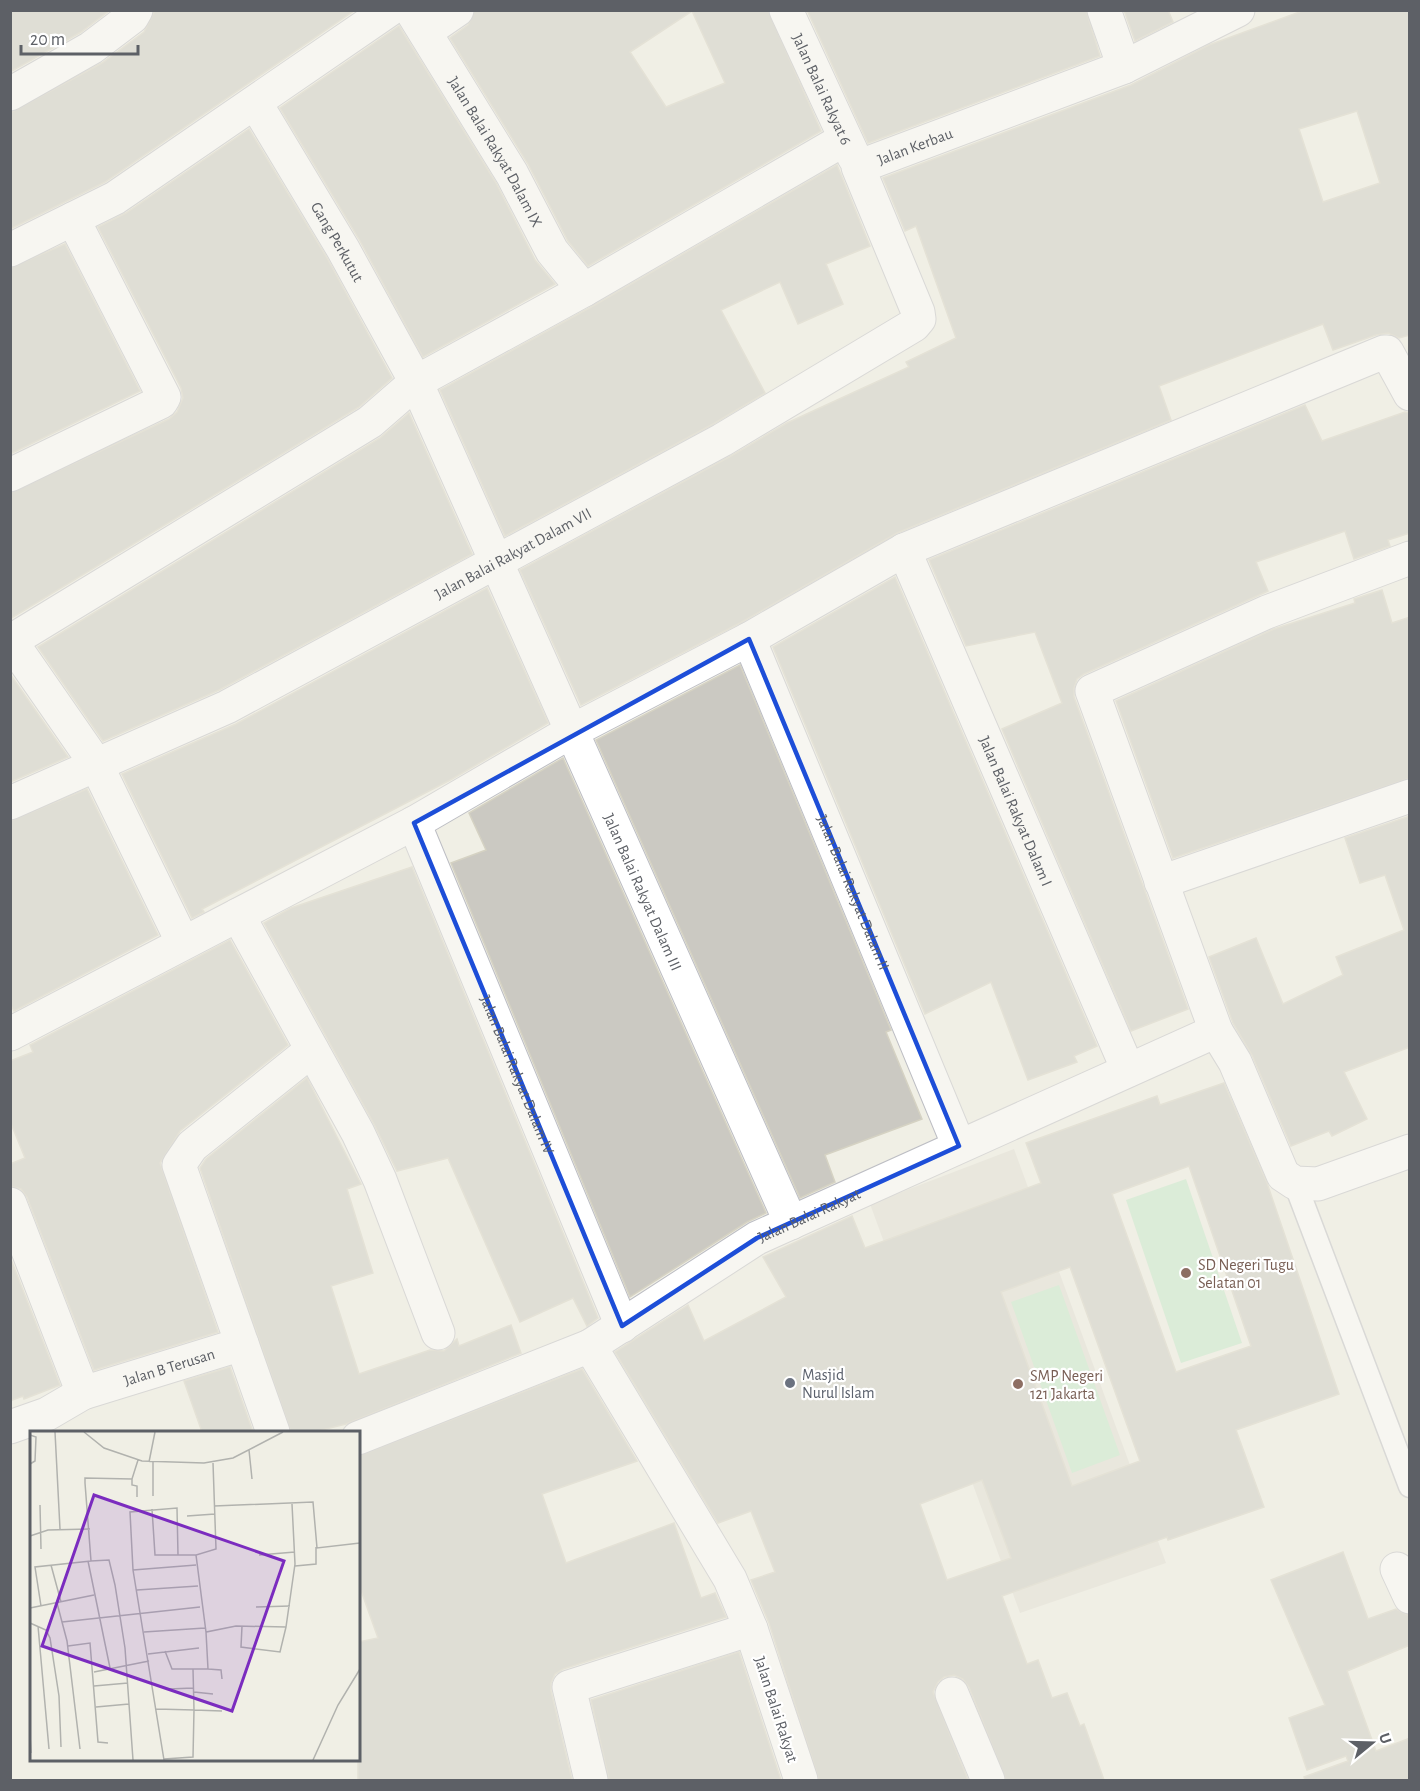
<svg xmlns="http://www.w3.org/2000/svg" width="1420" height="1791" font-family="'Alegreya Sans',sans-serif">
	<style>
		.education { fill: #e0ded3 }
		.green { fill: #c1e8c7 }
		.building { fill: #cbc9c2; stroke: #d5d2c3; stroke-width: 1.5; fill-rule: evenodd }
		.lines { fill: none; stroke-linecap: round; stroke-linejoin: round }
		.lane-casing { stroke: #bdbec4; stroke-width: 25 }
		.street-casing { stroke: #bdbec4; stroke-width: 35 }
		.lane { stroke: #fff; stroke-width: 22 }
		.street { stroke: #fff; stroke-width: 33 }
		.marked { fill: none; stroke: #1d4ed8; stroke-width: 4.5; stroke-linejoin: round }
		.education-dot { fill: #8d6e63; stroke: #fff; stroke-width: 2 }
		.worship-dot { fill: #6b7280; stroke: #fff; stroke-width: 2 }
		.labels { text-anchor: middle; stroke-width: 4.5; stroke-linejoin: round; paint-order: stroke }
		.street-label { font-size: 16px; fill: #5d6066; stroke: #fff }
		.education-label { font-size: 16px; fill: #785e54; stroke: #fff; text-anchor: start }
		.worship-label { font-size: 16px; fill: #5b616d; stroke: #fff; text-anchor: start }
		.inset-road { fill: none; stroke: #b1b2ae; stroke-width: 1.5 }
		.view { fill: #7b2cbf; fill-opacity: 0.15; stroke: #7b2cbf; stroke-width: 3 }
		.inset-edge { fill: none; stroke: #5d6066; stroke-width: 3 }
	</style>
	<rect width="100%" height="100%" fill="#f0efe5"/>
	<polygon class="education" points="1014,1149 1166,1563 1020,1613 870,1204"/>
	<g class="green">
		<polygon points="1186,1179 1242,1343 1181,1363 1126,1200"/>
		<polygon points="1059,1285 1120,1455 1072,1473 1011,1302"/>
	</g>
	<g class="building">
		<polygon points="10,10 110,10 81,32 10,72"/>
		<polygon points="155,10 355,10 105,182 10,229 10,113 102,63 144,32"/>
		<path d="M 475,10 L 768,10 L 821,131 L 588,266 L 568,241 L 528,164 L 450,38 L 468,25 ZM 692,11 L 725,83 L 666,107 L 630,52 Z"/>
		<polygon points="807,10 1086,10 1100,56 868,143"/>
		<polygon points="1124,10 1168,10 1173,22 1135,41"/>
		<path d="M 1305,10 L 1410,10 L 1410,335 L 1399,338 L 1388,333 L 1376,335 L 1333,350 L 1323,324 L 1159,386 L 1171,420 L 897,533 L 740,623 L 581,705 L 520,570 L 731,456 L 787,423 L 909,367 L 906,362 L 956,338 L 916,226 L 905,231 L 883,178 L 1131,85 L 1209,45 ZM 1357,111 L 1380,183 L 1323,202 L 1299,129 Z"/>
		<polygon points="399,26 496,183 535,260 555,284 423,357 359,239 280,108"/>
		<polygon points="249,129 327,258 392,378 359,407 10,619 10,493 169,419 177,412 183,398 181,388 98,227 126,213"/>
		<polygon points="837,165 870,246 826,264 843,304 798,324 780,282 721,310 765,393 713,424 505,536 440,390 593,306"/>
		<polygon points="65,244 140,391 10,454 10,268"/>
		<polygon points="1305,405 1322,441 1405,412 1410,413 1410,533 1388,540 1390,546 1354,559 1345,531 1256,562 1268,591 1084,674 1077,679 1074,688 1074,697 1188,1009 1131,1031 1002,729 1062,703 1035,632 966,646 929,560"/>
		<polygon points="409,413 472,554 219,690 103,741 38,647 380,438"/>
		<polygon points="895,577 1097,1046 1074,1056 1077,1062 1028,1080 991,982 925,1014 773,647"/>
		<polygon points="487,588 548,723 452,779 202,909 204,912 192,918 122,774 236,724"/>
		<polygon points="1382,590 1392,623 1410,617 1410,778 1173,858 1116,701 1274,629 1355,603 1354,599"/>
		<polygon points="740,665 891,1030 886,1032 922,1119 825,1155 835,1182 800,1198 596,740"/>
		<polygon points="10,674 68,757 10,782"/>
		<polygon points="563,758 766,1213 747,1222 630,1297 451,863 486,850 469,813"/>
		<polygon points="87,789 158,935 14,1011 10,1003 10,821"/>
		<polygon points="1410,816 1410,1047 1344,1072 1367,1119 1332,1136 1329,1131 1291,1146 1252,1055 1233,1023 1209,957 1256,938 1283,1004 1343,975 1336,957 1404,930 1385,875 1360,883 1345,838"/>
		<polygon points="412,867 598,1318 587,1326 573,1298 520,1322 448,1158 397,1171 374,1124 264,923 291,908"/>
		<polygon points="230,940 288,1045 180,1131 160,1163 218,1332 94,1370 27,1197 21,1189 10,1186 10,1164 25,1158 10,1121 10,1061 33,1052 30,1045"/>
		<polygon points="307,1078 361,1184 347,1189 373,1273 331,1286 359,1374 430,1350 444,1351 457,1339 459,1346 511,1325 521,1353 346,1424 314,1432 291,1432 200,1168 206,1159"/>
		<path d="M 1224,1083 L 1267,1183 L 1339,1394 L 1236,1430 L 1264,1507 L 1168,1540 L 1167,1537 L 1002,1596 L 1027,1664 L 1038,1660 L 1052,1698 L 1067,1693 L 1080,1726 L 1084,1724 L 1104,1780 L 1006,1780 L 969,1687 L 963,1679 L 954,1675 L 944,1677 L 938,1682 L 933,1692 L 968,1780 L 819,1780 L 769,1623 L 751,1580 L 775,1572 L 751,1511 L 718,1523 L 615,1352 L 688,1305 L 704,1341 L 786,1297 L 763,1257 L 852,1216 L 865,1248 L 1041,1183 L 1026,1143 L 1157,1096 L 1160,1105 ZM 1189,1166 L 1251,1346 L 1176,1372 L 1112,1194 ZM 1070,1267 L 1140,1461 L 1072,1486 L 1001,1292 ZM 982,1480 L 1011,1558 L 947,1580 L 920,1504 Z"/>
		<polygon points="10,1257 60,1385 24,1399 23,1396 10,1401"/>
		<polygon points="230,1367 253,1432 202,1432 184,1381"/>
		<polygon points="582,1369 637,1461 542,1494 566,1563 674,1523 701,1598 715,1593 726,1617 563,1669 555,1674 551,1683 551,1691 572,1780 358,1780 358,1642 378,1638 358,1582 358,1456"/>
		<polygon points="1343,1552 1368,1619 1396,1609 1410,1616 1410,1645 1347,1671 1376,1751 1410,1738 1410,1780 1305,1780 1304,1777 1348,1761 1346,1756 1307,1770 1289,1718 1325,1705 1271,1580"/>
		<polygon points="739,1652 781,1780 609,1780 591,1700"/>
	</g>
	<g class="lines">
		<defs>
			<polyline id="lane" points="1295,1183 1410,1486"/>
			<g id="street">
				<path id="s1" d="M 411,10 L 512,174 L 552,251 L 584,290"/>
				<path id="s2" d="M 786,10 L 854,157"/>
				<polyline points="1104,10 1124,67"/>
				<polyline points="425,32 457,10"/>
				<polyline points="10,94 91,48 132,17 136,10"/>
				<path id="s3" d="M 256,104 L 343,249 L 416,382 L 791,1223"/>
				<polyline points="10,250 115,198 389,10"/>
				<polyline points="10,475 161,402 164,397 73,219"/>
				<path id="s4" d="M 904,550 L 1128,1070"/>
				<path id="s5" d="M 749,639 L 959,1146"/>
				<polyline points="10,640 96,764 183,943"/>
				<polyline points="11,641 370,422 416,382 584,290 845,139"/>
				<path id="s6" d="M 10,803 L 227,707 L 722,440 L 914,325 L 919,319 L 918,312 L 858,167 L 1124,67 L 1238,10"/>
				<path id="s7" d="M 414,823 L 622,1326"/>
				<polyline points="1161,882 1410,796"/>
				<polyline points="238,915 358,1133 380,1180 438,1333"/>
				<polyline points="1216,1031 1092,691 1267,612 1410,558"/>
				<polyline points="10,1034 414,823 572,731 749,639 904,550 1384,352 1387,352 1410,394"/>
				<polyline points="10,1204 83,1393"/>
				<polyline points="242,1344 179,1165 192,1146 312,1050"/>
				<path id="s8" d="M 10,1427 L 47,1414 L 83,1393 L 242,1344 L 273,1432"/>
				<polyline points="358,1438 590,1346"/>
				<polyline points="1397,1569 1410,1597"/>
				<polyline points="952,1694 988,1780"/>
				<polyline points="591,1780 569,1687 751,1629"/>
				<path id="s9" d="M 801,1780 L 751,1629 L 730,1579 L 590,1346 L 757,1238 L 1216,1031 L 1235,1062 L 1283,1175 L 1295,1183 L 1318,1184 L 1410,1151"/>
			</g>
		</defs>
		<use href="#lane" class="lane-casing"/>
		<use href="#street" class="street-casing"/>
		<use href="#lane" class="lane"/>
		<use href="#street" class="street"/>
	</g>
	<path d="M0 0H1420V1791H0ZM 749,639 L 959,1146 L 757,1238 L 622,1326 L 414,823 Z" fill="#f0efe5" fill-opacity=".55" fill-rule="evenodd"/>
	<path class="marked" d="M 749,639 L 959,1146 L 757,1238 L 622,1326 L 414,823 Z"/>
	<g class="education-dot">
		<circle cx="1186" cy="1273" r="6"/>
		<circle cx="1018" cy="1384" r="6"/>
	</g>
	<circle class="worship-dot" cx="790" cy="1383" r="6"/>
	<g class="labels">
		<g class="street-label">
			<text dy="6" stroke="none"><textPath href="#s2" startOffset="87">Jalan Balai Rakyat 6</textPath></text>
			<text dy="6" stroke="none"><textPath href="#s6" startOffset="1256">Jalan Kerbau</textPath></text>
			<text dy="6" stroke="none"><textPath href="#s1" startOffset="165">Jalan Balai Rakyat Dalam IX</textPath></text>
			<text dy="6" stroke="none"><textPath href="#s3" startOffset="160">Gang Perkutut</textPath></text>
			<text dy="6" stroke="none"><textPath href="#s6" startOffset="562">Jalan Balai Rakyat Dalam VII</textPath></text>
			<text dy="6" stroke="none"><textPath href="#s4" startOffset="284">Jalan Balai Rakyat Dalam I</textPath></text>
			<text dy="6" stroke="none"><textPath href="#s3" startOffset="879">Jalan Balai Rakyat Dalam III</textPath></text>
			<text dy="6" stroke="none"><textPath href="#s5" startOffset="274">Jalan Balai Rakyat Dalam II</textPath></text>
			<text dy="6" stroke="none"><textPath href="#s7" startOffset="272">Jalan Balai Rakyat Dalam IV</textPath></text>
			<text dy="6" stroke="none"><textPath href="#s9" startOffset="741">Jalan Balai Rakyat</textPath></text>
			<text dy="6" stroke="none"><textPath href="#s8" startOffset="171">Jalan B Terusan</textPath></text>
			<text transform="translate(777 1709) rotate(72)" y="6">Jalan Balai Rakyat</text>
		</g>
		<g class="education-label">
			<text x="1198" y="1270">SD Negeri Tugu<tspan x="1198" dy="18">Selatan 01</tspan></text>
			<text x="1030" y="1381">SMP Negeri<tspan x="1030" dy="18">121 Jakarta</tspan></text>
		</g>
		<g class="worship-label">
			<text x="802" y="1380">Masjid<tspan x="802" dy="18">Nurul Islam</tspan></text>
		</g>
	</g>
	<g transform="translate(30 1431)">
		<rect width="330" height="330" fill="#f0efe5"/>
		<path class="inset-road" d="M 25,1 L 30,98M 54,1 L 74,17 L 112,30 L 174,32 L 203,27 L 253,1M 0,4 L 6,6 L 5,30 L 0,33M 219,19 L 222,48M 119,31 L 125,1M 183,32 L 186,118 L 166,124 L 176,201 L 206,195 L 256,196 L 265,133 L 262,73M 102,48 L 102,54 L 107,55 L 107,66M 123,65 L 123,31M 10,74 L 11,118M 184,75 L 283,71 L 287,117 L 330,112M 122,78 L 125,124 L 166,124M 157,85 L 185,83M 0,105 L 18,99 L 60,98M 229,124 L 265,121M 58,130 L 80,237M 21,134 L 31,171M 265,135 L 286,133 L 286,116M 103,139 L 166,134M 107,159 L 168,155M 27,172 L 37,210 L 50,318M 11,175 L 5,136 L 61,130M 226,176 L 260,175M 0,177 L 64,164M 32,191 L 170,176M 0,192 L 16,199 L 20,207 L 29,265 L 31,316M 8,195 L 19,318M 212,195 L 211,216 L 250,221 L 256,196M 114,201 L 175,197M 38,215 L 60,212 L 68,311 L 78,312M 135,220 L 142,238 L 163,238M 118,223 L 169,217M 178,238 L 191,239 L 192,248M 64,241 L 119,230M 64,255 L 98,252M 139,258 L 163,257M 164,261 L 183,263M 66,276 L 99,273M 126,278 L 164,279 L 163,238 L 178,238 L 176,201M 164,279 L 192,280M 0,304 L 1,322M 134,328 L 163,326 L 164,279M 103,329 L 95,217 L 85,154 L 79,129 L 61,130 L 55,52 L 55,47 L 102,48 L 108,29M 134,329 L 103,139 L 100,81 L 147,77 L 148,124M 283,329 L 308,274 L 330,238"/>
		<path class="view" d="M 64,64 L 254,130 L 202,280 L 12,215 Z"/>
		<rect width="330" height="330" class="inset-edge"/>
	</g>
	<rect width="1420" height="1791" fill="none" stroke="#5d6066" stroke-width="24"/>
	<g transform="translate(1372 1743) rotate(71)" stroke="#ffffff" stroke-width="4.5" paint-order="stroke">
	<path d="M0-4.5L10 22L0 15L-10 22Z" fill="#5d6066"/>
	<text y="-9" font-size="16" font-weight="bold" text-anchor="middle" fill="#5d6066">U</text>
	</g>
	<path d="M21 45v9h117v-9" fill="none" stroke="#5d6066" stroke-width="3"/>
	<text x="30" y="45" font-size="18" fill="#5d6066" stroke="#ffffff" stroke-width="4.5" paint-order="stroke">20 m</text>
</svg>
